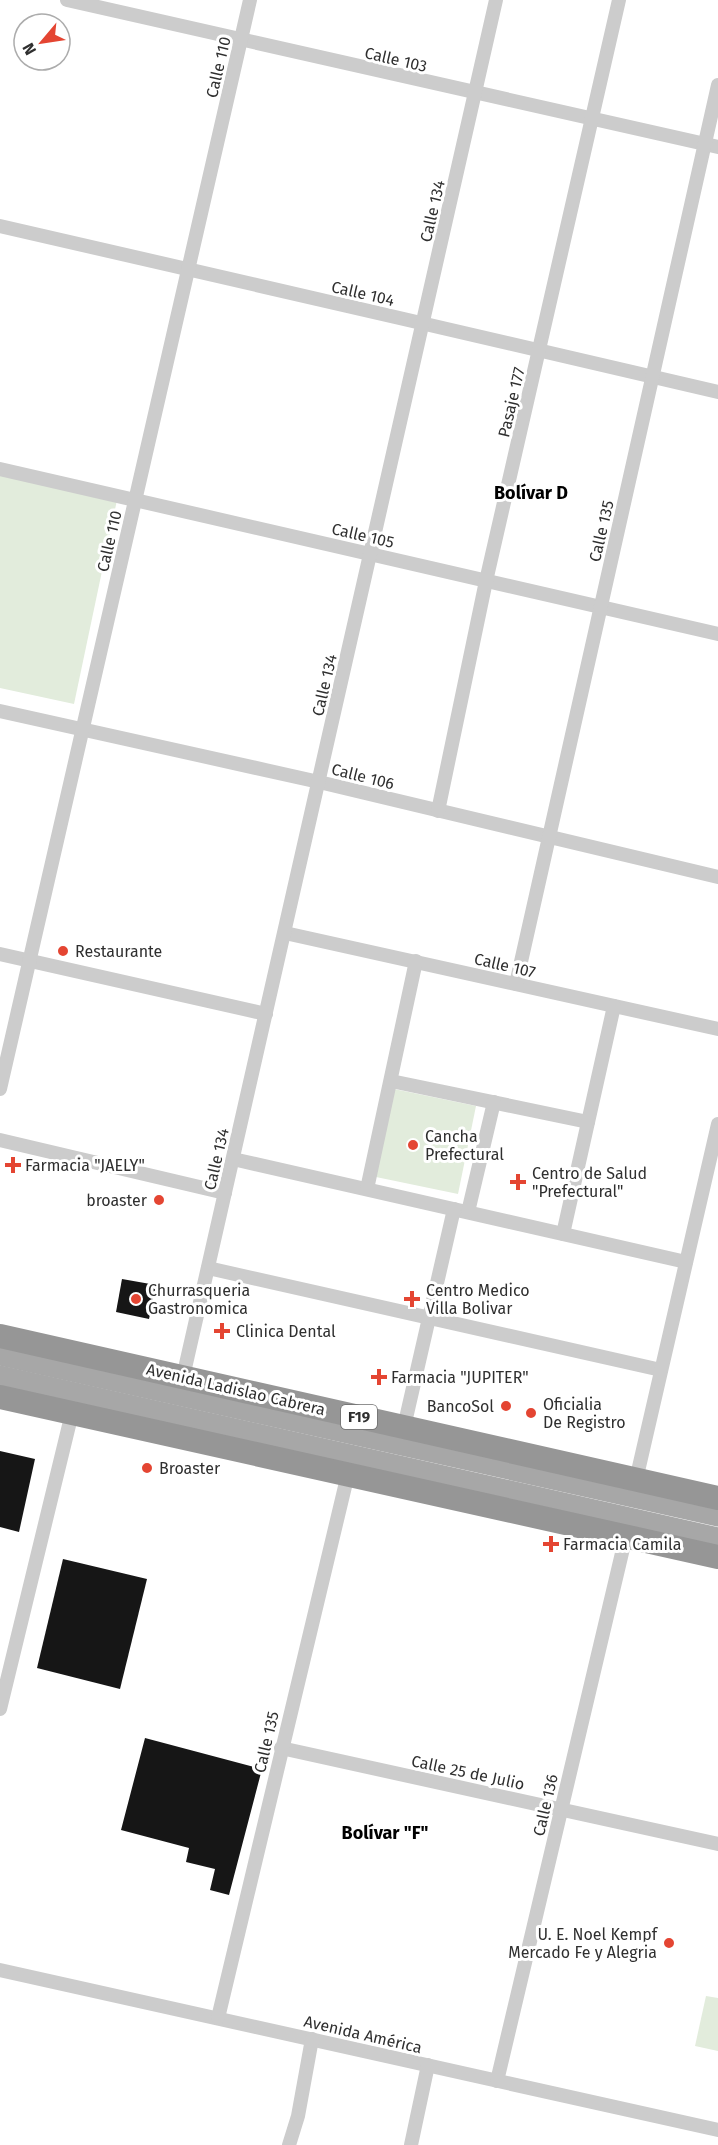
<svg xmlns="http://www.w3.org/2000/svg" width="718" height="2145" font-family="'Fira Sans',sans-serif">
	<style>
		.green { fill: #e2ecdc }
		.building { fill: #161616 }
		.lines { fill: none; stroke-linecap: round; stroke-linejoin: round }
		.street { stroke: #ccc; stroke-width: 14 }
		.primary { stroke: #a7a7a7; stroke-width: 21 }
		.highway { stroke: #969696; stroke-width: 24 }
		.poi-dot { fill: #e44532; stroke: #fff; stroke-width: 2 }
		.labels { text-anchor: middle; stroke-width: 6; stroke-linejoin: round; paint-order: stroke }
		.shield { fill: #fff; stroke: #6d6d6d; stroke-width: 1.5 }
		.shield-label { font-size: 15px; font-weight: bold; fill: #2f2f2f }
		.street-label { font-size: 16px; fill: #2f2f2f; stroke: #fff }
		.poi-label { font-size: 16px; fill: #2f2f2f; stroke: #fff; text-anchor: start }
		.neighbourhood-label { font-size: 18px; font-weight: bold; fill: #000; stroke: #fff }
	</style>
	<rect width="100%" height="100%" fill="#fff"/>
	<g class="green">
		<polygon points="0,475 117,500 74,704 0,688"/>
		<polygon points="394,1089 476,1106 458,1194 376,1177"/>
		<polygon points="706,1996 718,1998 718,2051 695,2046"/>
	</g>
	<g class="building">
		<polygon points="122,1279 156,1285 149,1319 116,1312"/>
		<polygon points="0,1451 35,1459 19,1532 0,1527"/>
		<polygon points="63,1559 147,1579 120,1689 37,1668"/>
		<polygon points="145,1738 262,1769 229,1895 210,1890 215,1869 186,1862 189,1848 121,1830"/>
	</g>
	<g class="lines">
		<g class="street">
			<polyline points="67,0 718,147"/>
			<path d="M 0,226 C 239,281 479,336 718,392"/>
			<polyline points="0,469 718,634"/>
			<polyline points="0,711 319,782 718,877"/>
			<polyline points="438,811 486,581 619,0"/>
			<polyline points="285,933 718,1029"/>
			<polyline points="0,954 266,1014"/>
			<polyline points="516,984 718,85"/>
			<polyline points="391,1081 588,1122"/>
			<polyline points="0,1089 250,0"/>
			<polyline points="0,1140 225,1193"/>
			<polyline points="233,1159 686,1262"/>
			<polyline points="367,1189 416,961"/>
			<polyline points="468,1212 494,1102"/>
			<polyline points="563,1234 614,1006"/>
			<polyline points="208,1268 661,1370"/>
			<polyline points="183,1377 496,0"/>
			<polyline points="404,1427 454,1209"/>
			<polyline points="636,1480 718,1124"/>
			<polyline points="0,1709 72,1413"/>
			<polyline points="281,1748 718,1844"/>
			<polyline points="0,1970 718,2130"/>
			<polyline points="218,2018 348,1474"/>
			<polyline points="497,2081 626,1536"/>
			<polyline points="289,2145 298,2116 312,2039"/>
			<polyline points="411,2145 428,2065"/>
		</g>
		<g class="primary">
			<polyline points="0,1355 718,1516"/>
			<polyline points="0,1376 718,1538"/>
		</g>
		<g class="highway">
			<polyline points="0,1336 718,1498"/>
			<polyline points="0,1397 718,1557"/>
		</g>
	</g>
	<g class="poi-dot">
		<circle cx="63" cy="951" r="6"/>
		<circle cx="413" cy="1145" r="6"/>
		<path d="M10 1156h6v6h6v6h-6v6h-6v-6h-6v-6h6z"/>
		<path d="M515 1173h6v6h6v6h-6v6h-6v-6h-6v-6h6z"/>
		<circle cx="159" cy="1200" r="6"/>
		<circle cx="136" cy="1299" r="6"/>
		<path d="M409 1290h6v6h6v6h-6v6h-6v-6h-6v-6h6z"/>
		<path d="M219 1322h6v6h6v6h-6v6h-6v-6h-6v-6h6z"/>
		<path d="M376 1368h6v6h6v6h-6v6h-6v-6h-6v-6h6z"/>
		<circle cx="506" cy="1406" r="6"/>
		<circle cx="531" cy="1413" r="6"/>
		<circle cx="147" cy="1468" r="6"/>
		<path d="M548 1535h6v6h6v6h-6v6h-6v-6h-6v-6h6z"/>
		<circle cx="669" cy="1943" r="6"/>
	</g>
	<g class="labels">
		<rect class="shield" x="341" y="1405" width="36" height="24" rx="4.5"/>
		<g class="shield-label">
			<text x="359" y="1422">F19</text>
		</g>
		<g class="street-label">
			<text transform="translate(396 59) rotate(13)" y="6">Calle 103</text>
			<text transform="translate(218 67) rotate(-77)" y="6">Calle 110</text>
			<text transform="translate(432 211) rotate(-77)" y="6">Calle 134</text>
			<text transform="translate(363 293) rotate(13)" y="6">Calle 104</text>
			<text transform="translate(511 402) rotate(-77)" y="6">Pasaje 177</text>
			<text transform="translate(601 531) rotate(-77)" y="6">Calle 135</text>
			<text transform="translate(363 535) rotate(13)" y="6">Calle 105</text>
			<text transform="translate(109 541) rotate(-77)" y="6">Calle 110</text>
			<text transform="translate(324 685) rotate(-77)" y="6">Calle 134</text>
			<text transform="translate(363 776) rotate(14)" y="6">Calle 106</text>
			<text transform="translate(505 965) rotate(13)" y="6">Calle 107</text>
			<text transform="translate(216 1159) rotate(-77)" y="6">Calle 134</text>
			<text transform="translate(236 1389) rotate(13)" y="6">Avenida Ladislao Cabrera</text>
			<text transform="translate(266 1742) rotate(-77)" y="6">Calle 135</text>
			<text transform="translate(468 1772) rotate(12)" y="6">Calle 25 de Julio</text>
			<text transform="translate(545 1805) rotate(-77)" y="6">Calle 136</text>
			<text transform="translate(363 2034) rotate(13)" y="6">Avenida América</text>
		</g>
		<g class="poi-label">
			<text x="75" y="957">Restaurante</text>
			<text x="425" y="1142">Cancha<tspan x="425" dy="18">Prefectural</tspan></text>
			<text x="25" y="1171">Farmacia "JAELY"</text>
			<text x="532" y="1179">Centro de Salud<tspan x="532" dy="18">"Prefectural"</tspan></text>
			<text x="147" y="1206" text-anchor="end">broaster</text>
			<text x="148" y="1296">Churrasqueria<tspan x="148" dy="18">Gastronomica</tspan></text>
			<text x="426" y="1296">Centro Medico<tspan x="426" dy="18">Villa Bolivar</tspan></text>
			<text x="236" y="1337">Clinica Dental</text>
			<text x="391" y="1383">Farmacia "JUPITER"</text>
			<text x="543" y="1410">Oficialia<tspan x="543" dy="18">De Registro</tspan></text>
			<text x="494" y="1412" text-anchor="end">BancoSol</text>
			<text x="159" y="1474">Broaster</text>
			<text x="563" y="1550">Farmacia Camila</text>
			<text x="657" y="1940" text-anchor="end">U. E. Noel Kempf<tspan x="657" dy="18">Mercado Fe y Alegria</tspan></text>
		</g>
		<g class="neighbourhood-label">
			<text x="531" y="499">Bolívar D</text>
			<text x="385" y="1839">Bolívar "F"</text>
		</g>
	</g>
	<g transform="translate(42 42) rotate(241)"><circle r="28" fill="#ffffff" stroke="#acacac" stroke-width="1.5"/>
	<path d="M0-4.5L10 22L0 15L-10 22Z" fill="#e44532"/>
	<text y="-9" font-size="16" font-weight="bold" text-anchor="middle" fill="#2f2f2f">N</text>
	</g>
</svg>
